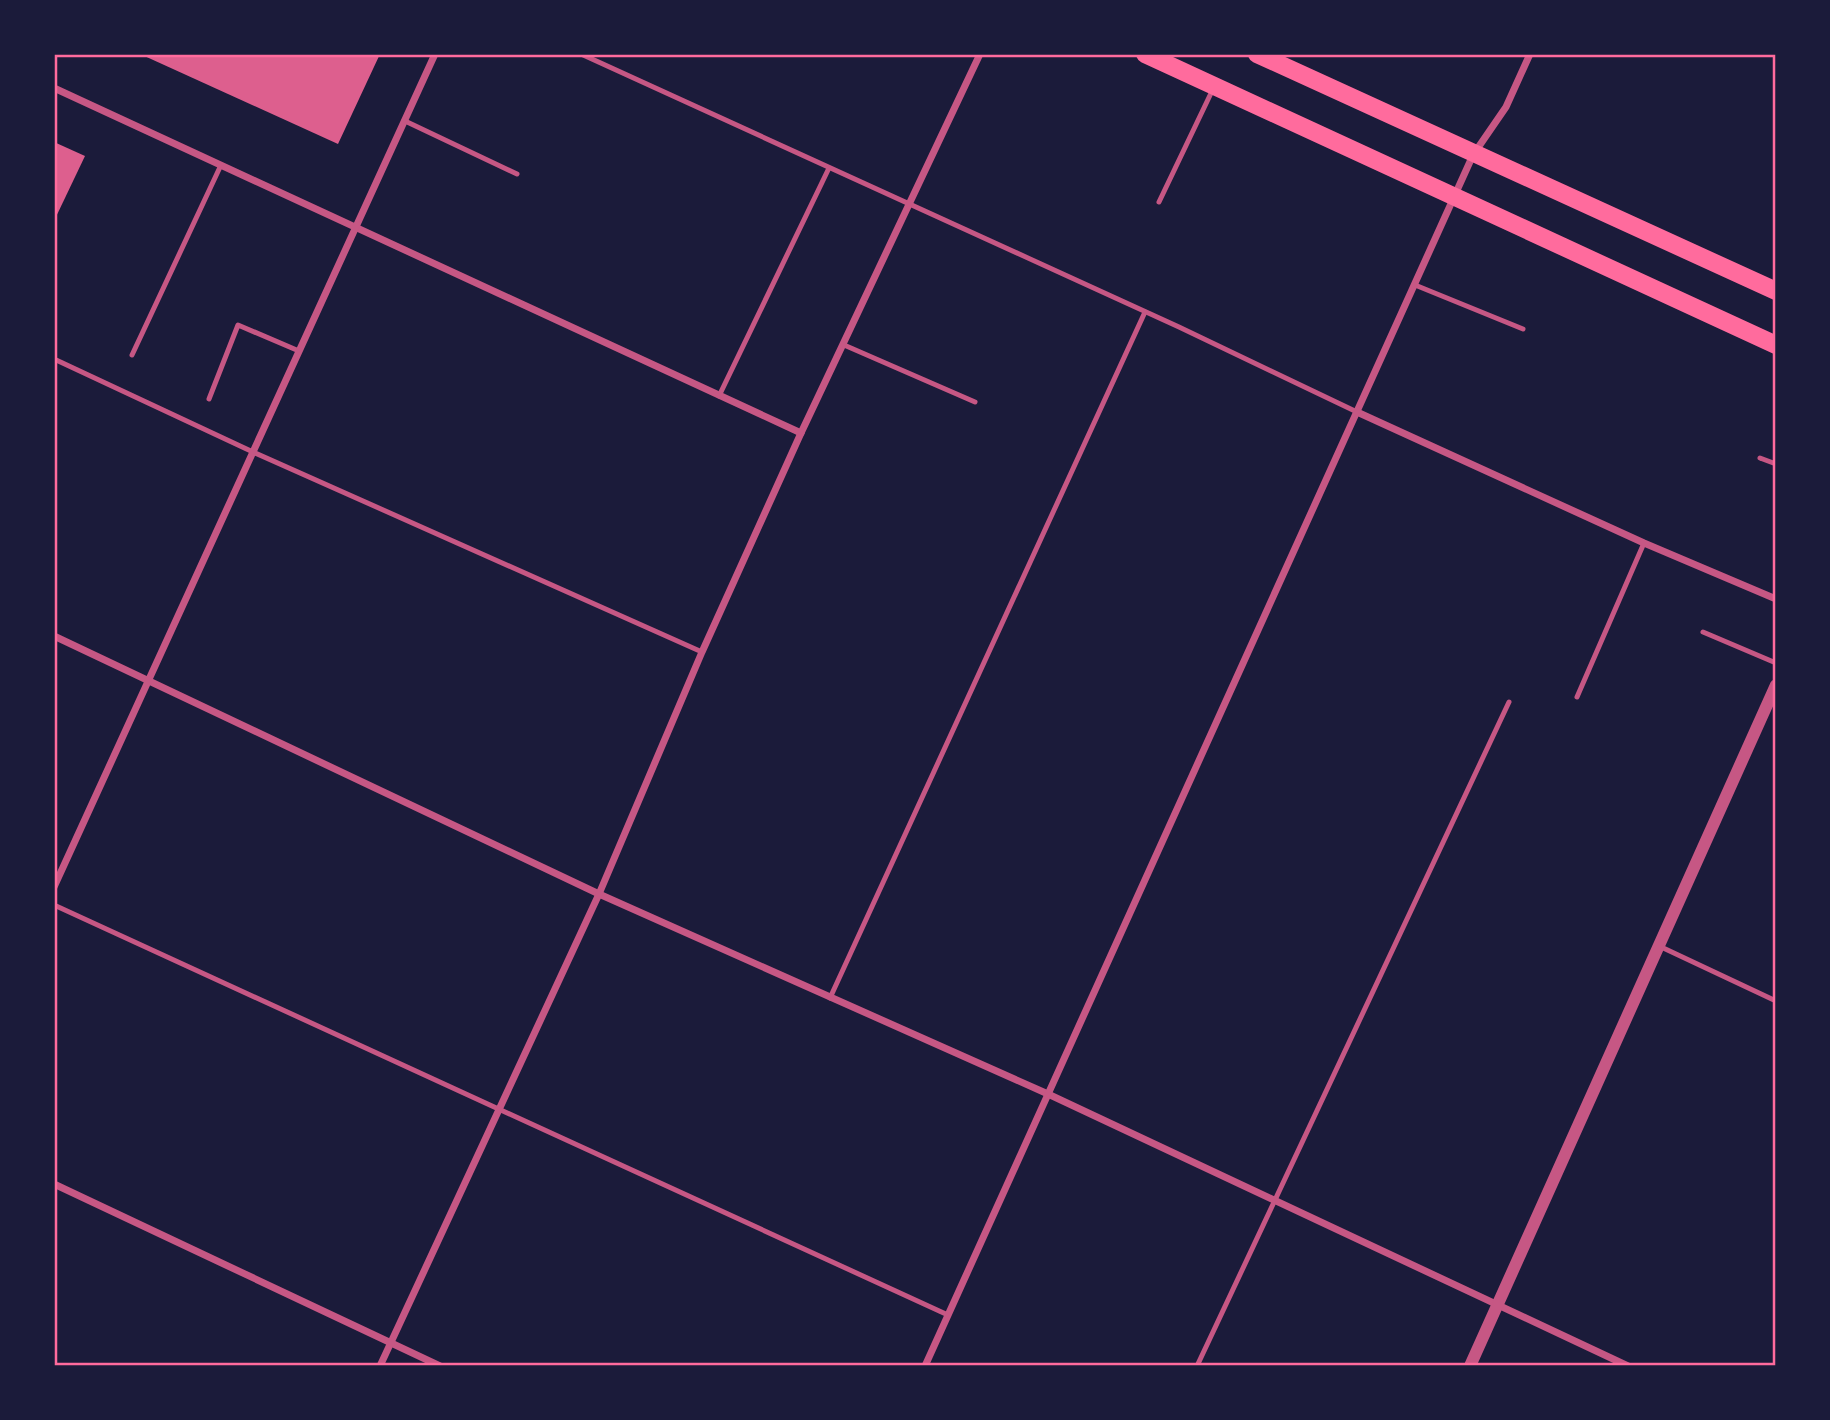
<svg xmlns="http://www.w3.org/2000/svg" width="1830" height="1420" font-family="Inter,sans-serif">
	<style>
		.building { fill: #dd5f8e }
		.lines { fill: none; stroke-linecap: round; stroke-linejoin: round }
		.service { stroke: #c65784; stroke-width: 5 }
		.minor { stroke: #c65784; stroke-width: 7 }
		.tertiary { stroke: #c65784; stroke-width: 12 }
		.primary { stroke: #ff6b9d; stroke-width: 18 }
		.neatline { fill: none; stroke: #ff6b9d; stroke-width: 2.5 }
	</style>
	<rect width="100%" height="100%" fill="#1b1b3a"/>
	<g class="building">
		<polygon points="140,54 380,54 338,144"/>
		<polygon points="54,142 85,156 54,221"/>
	</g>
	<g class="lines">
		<g class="service">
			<polyline points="581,54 1179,327 1357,412"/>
			<polyline points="405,121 517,174"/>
			<polyline points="1159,202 1213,89"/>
			<polyline points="1415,285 1523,329"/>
			<polyline points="844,345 975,402"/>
			<polyline points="132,355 221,165"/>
			<polyline points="54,359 253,452 702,652"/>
			<polyline points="719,396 829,168"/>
			<polyline points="209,399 238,325 299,351"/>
			<polyline points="1760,458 1776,464"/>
			<polyline points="1703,632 1776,663"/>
			<polyline points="1577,697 1644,543"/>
			<polyline points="54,905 948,1315"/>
			<polyline points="1659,946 1776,1001"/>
			<polyline points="830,998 1145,312"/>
			<polyline points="1197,1366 1509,702"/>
		</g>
		<g class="minor">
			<polyline points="54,88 801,433"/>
			<polyline points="1357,412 1644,543 1776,599"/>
			<polyline points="54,636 599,894 1048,1094 1628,1366"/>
			<polyline points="54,887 435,54"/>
			<polyline points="54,1184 440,1366"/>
			<polyline points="380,1366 599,894 702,652 801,433 980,54"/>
			<polyline points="925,1366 1473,155 1506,107 1530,54"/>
		</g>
		<polyline class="tertiary" points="1470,1366 1776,685"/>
		<g class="primary">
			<polyline points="1145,54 1776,345"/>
			<polyline points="1257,54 1776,291"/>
		</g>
	</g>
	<rect width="1830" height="1420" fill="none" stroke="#1b1b3a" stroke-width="112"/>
	<rect x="56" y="56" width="1718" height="1308" class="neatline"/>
</svg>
